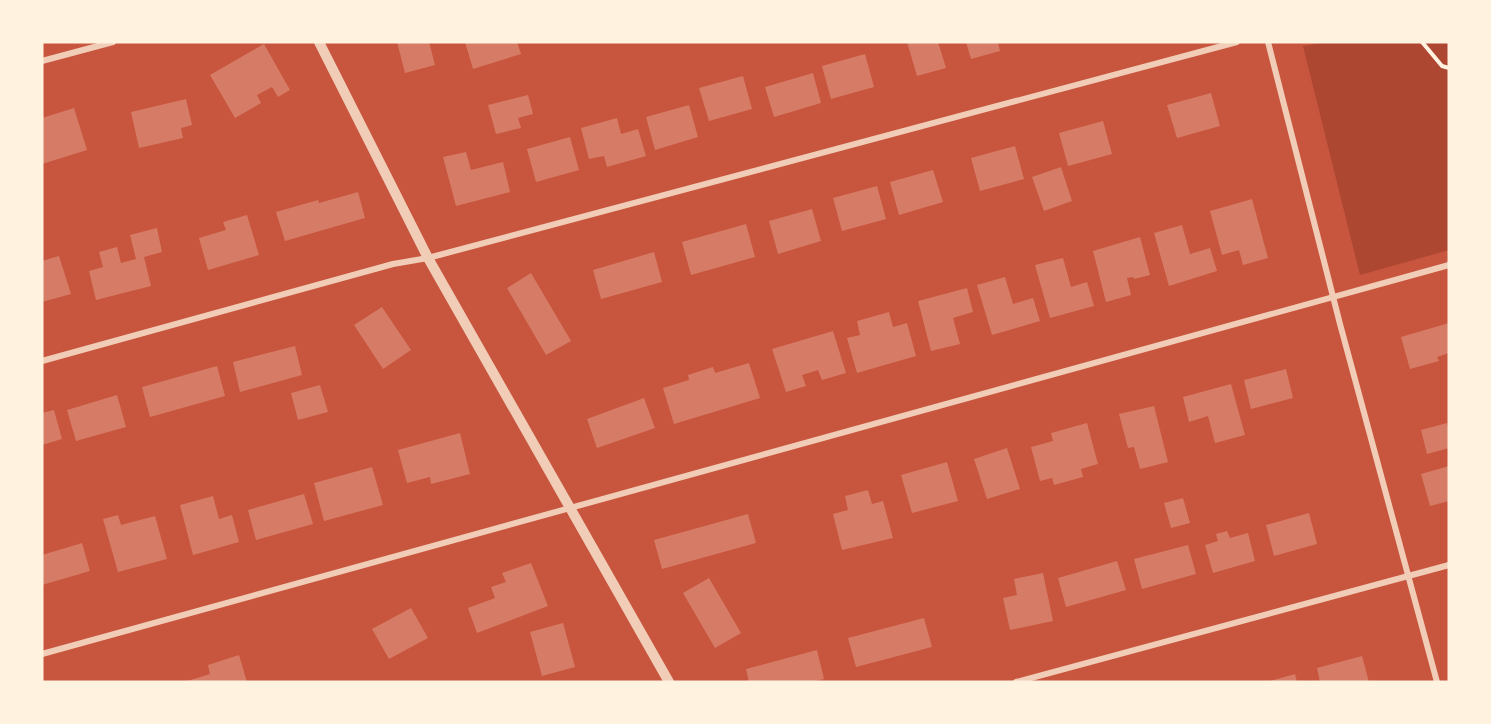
<svg xmlns="http://www.w3.org/2000/svg" width="1491" height="724" font-family="'PT Sans Narrow',sans-serif">
	<style>
		.green { fill: #ae4732 }
		.building { fill: #d67c66 }
		.lines { fill: none; stroke-linecap: round; stroke-linejoin: round }
		.path { stroke: #fff3e0; stroke-width: 4 }
		.minor { stroke: #f1ccb7; stroke-width: 6 }
		.tertiary { stroke: #f1ccb7; stroke-width: 10 }
	</style>
	<rect width="100%" height="100%" fill="#c8553d"/>
	<polygon class="green" points="1326,42 1449,42 1449,250 1360,275 1303,46"/>
	<g class="building">
		<polygon points="397,42 429,42 435,65 405,73"/>
		<polygon points="465,42 517,42 521,54 473,69"/>
		<polygon points="907,42 938,42 946,68 917,76"/>
		<polygon points="966,42 998,42 1000,51 971,59"/>
		<polygon points="264,44 290,90 278,97 272,87 257,95 261,103 235,118 210,75"/>
		<polygon points="865,54 874,87 831,99 822,66"/>
		<polygon points="813,73 821,103 774,117 765,87"/>
		<polygon points="743,76 752,109 709,121 699,88"/>
		<polygon points="1211,93 1220,126 1177,138 1167,105"/>
		<polygon points="528,95 533,114 518,118 521,128 496,134 488,105"/>
		<polygon points="186,99 192,125 181,128 183,138 139,148 131,112"/>
		<polygon points="689,105 698,137 655,150 646,117"/>
		<polygon points="74,108 87,150 42,164 42,118"/>
		<polygon points="617,118 621,134 638,129 646,156 607,167 604,156 589,159 581,128"/>
		<polygon points="1103,121 1112,154 1068,166 1059,133"/>
		<polygon points="570,137 579,170 536,182 527,149"/>
		<polygon points="1015,146 1024,179 980,191 971,158"/>
		<polygon points="466,152 471,170 503,162 510,192 456,206 443,157"/>
		<polygon points="1061,167 1072,201 1044,211 1032,177"/>
		<polygon points="933,170 943,202 899,215 890,182"/>
		<polygon points="877,186 886,219 842,231 833,198"/>
		<polygon points="358,192 365,218 285,241 276,212 318,200 319,203"/>
		<polygon points="1252,199 1268,258 1243,265 1239,250 1222,255 1210,211"/>
		<polygon points="812,209 821,241 778,254 769,221"/>
		<polygon points="247,215 259,255 208,270 199,238 226,230 223,222"/>
		<polygon points="746,224 755,257 691,275 682,242"/>
		<polygon points="1182,225 1190,254 1210,248 1217,271 1169,286 1154,233"/>
		<polygon points="157,228 162,252 144,257 151,286 96,300 89,271 103,267 99,252 117,247 121,263 136,259 130,235"/>
		<polygon points="1140,237 1150,275 1134,279 1133,277 1127,278 1131,295 1106,302 1093,251"/>
		<polygon points="654,252 662,282 601,299 593,270"/>
		<polygon points="59,256 71,294 42,302 42,261"/>
		<polygon points="1063,258 1071,287 1087,282 1094,306 1050,318 1035,265"/>
		<polygon points="531,273 571,341 546,355 507,288"/>
		<polygon points="1005,277 1013,304 1033,298 1040,321 992,335 977,285"/>
		<polygon points="967,288 973,312 953,318 960,344 931,351 918,301"/>
		<polygon points="382,307 411,350 383,369 354,325"/>
		<polygon points="889,312 893,327 907,323 916,356 857,373 847,338 860,335 857,321"/>
		<polygon points="1449,323 1449,353 1437,357 1439,361 1410,369 1401,337"/>
		<polygon points="833,331 846,373 822,380 818,370 802,375 806,386 786,392 772,349"/>
		<polygon points="295,346 302,375 240,392 233,362"/>
		<polygon points="749,363 760,398 674,424 663,388 689,380 688,375 713,367 715,373"/>
		<polygon points="217,366 225,396 150,417 142,387"/>
		<polygon points="1286,369 1293,398 1251,409 1244,380"/>
		<polygon points="1231,384 1245,435 1215,443 1208,416 1189,422 1183,397"/>
		<polygon points="320,385 328,412 298,420 291,393"/>
		<polygon points="117,395 126,427 76,441 67,410"/>
		<polygon points="644,398 655,428 597,448 587,419"/>
		<polygon points="1154,406 1168,462 1140,469 1134,447 1128,448 1119,414"/>
		<polygon points="54,410 62,439 42,445 42,413"/>
		<polygon points="1087,423 1098,464 1081,469 1083,477 1054,485 1052,478 1040,481 1031,447 1053,441 1051,433"/>
		<polygon points="1447,423 1449,430 1449,448 1427,454 1421,430"/>
		<polygon points="460,433 470,474 431,484 430,477 407,483 398,450"/>
		<polygon points="1007,448 1020,489 987,499 974,459"/>
		<polygon points="947,462 958,501 912,513 901,475"/>
		<polygon points="1449,466 1449,501 1430,506 1421,474"/>
		<polygon points="372,467 383,505 324,521 314,483"/>
		<polygon points="868,490 872,504 883,501 893,538 842,550 833,514 848,510 845,496"/>
		<polygon points="304,494 313,524 256,540 248,510"/>
		<polygon points="213,496 219,519 232,515 239,542 193,555 180,505"/>
		<polygon points="1183,498 1190,523 1171,528 1164,503"/>
		<polygon points="1309,513 1317,544 1274,556 1266,525"/>
		<polygon points="748,514 756,543 662,569 654,540"/>
		<polygon points="118,515 121,525 155,516 167,559 118,572 103,519"/>
		<polygon points="1227,531 1230,538 1248,533 1255,561 1213,573 1205,545 1218,541 1216,534"/>
		<polygon points="82,543 90,571 42,585 42,555"/>
		<polygon points="1188,545 1196,574 1142,589 1134,559"/>
		<polygon points="1117,561 1126,590 1066,607 1058,578"/>
		<polygon points="531,563 548,606 477,633 468,608 495,598 491,587 506,582 502,573"/>
		<polygon points="1043,573 1053,621 1010,630 1003,598 1017,595 1014,579"/>
		<polygon points="709,578 741,633 715,648 683,593"/>
		<polygon points="411,608 428,638 389,659 372,629"/>
		<polygon points="924,618 932,647 856,667 848,638"/>
		<polygon points="563,623 575,667 542,676 530,632"/>
		<polygon points="817,650 824,679 811,682 749,682 746,669"/>
		<polygon points="239,655 247,682 184,682 210,674 208,665"/>
		<polygon points="1362,656 1369,682 1320,682 1317,668"/>
		<polygon points="1295,674 1297,682 1270,682 1270,681"/>
	</g>
	<g class="lines">
		<polyline class="path" points="1422,42 1442,66 1449,68"/>
		<g class="minor">
			<polyline points="1268,42 1340,324 1437,682"/>
			<polyline points="42,61 113,42"/>
			<polyline points="42,361 393,264 428,258 1237,42"/>
			<polyline points="42,654 1449,265"/>
			<polyline points="1016,682 1449,565"/>
		</g>
		<polyline class="tertiary" points="319,42 428,258 669,682"/>
	</g>
	<rect width="1491" height="724" fill="none" stroke="#fff3e0" stroke-width="87"/>
</svg>
